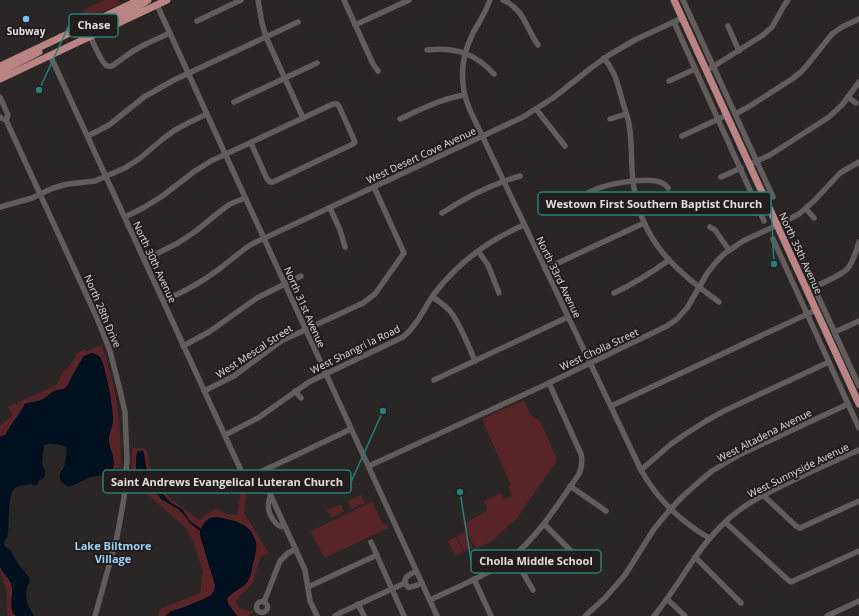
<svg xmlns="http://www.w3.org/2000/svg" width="859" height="616" font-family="'Open Sans',sans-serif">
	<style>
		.green { fill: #582427 }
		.water { fill: #01101e }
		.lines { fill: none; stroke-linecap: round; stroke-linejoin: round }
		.minor { stroke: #625c5c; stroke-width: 5.5 }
		.major { stroke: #ba8485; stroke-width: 7 }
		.poi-dot { fill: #78bff7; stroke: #221c1c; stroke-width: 1.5 }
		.labels { text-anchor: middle; stroke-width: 4; stroke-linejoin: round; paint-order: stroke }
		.poi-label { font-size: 10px; font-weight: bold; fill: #e1dede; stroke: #221c1c }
		.street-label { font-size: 10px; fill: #e1dede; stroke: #221c1c }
		.neighbourhood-label { font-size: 11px; font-weight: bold; fill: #9cd0fa; stroke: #221c1c }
		.leader { fill: none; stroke: #248079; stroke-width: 1.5 }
		.callout-dot { fill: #248079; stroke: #221c1c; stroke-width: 1.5 }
		.callout { fill: #221c1c; stroke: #248079; stroke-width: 1.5 }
		.callout-label { font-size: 11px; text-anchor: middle; font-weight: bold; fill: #e1dede }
	</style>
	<rect width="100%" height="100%" fill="#2b2626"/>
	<g class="green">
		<polygon points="104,0 119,0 120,4 82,22 79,14 84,12 83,10"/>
		<path d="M 102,345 C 107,361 112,377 115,393 C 120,418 121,443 121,468 L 113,468 L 114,461 L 108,440 L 112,426 L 112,412 L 109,388 L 103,363 L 100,357 L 71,378 L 68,385 L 64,389 L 58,390 L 53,391 L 43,400 L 24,404 L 24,406 L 8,430 L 6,434 L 0,437 L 0,426 L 12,416 L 8,407 L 56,385 L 59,381 L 60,377 L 66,368 L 67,369 L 76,356 L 75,355 L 76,354 L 84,349 L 87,351 Z"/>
		<polygon points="524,400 532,417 540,421 556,457 556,462 517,518 492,541 476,549 463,524 487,511 487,505 483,502 501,493 504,499 512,496 509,489 510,488 509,486 511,485 482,419"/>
		<path d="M 132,448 L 146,449 C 149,459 150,470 155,480 C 162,494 186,510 199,520 L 216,508 L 226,514 L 237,515 L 241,491 L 247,491 L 244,513 L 269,553 L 261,556 L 252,584 L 238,598 L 236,601 L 239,608 L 249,611 L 253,610 L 254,612 L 248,616 L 158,616 L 160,609 L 200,593 L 203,571 L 192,539 L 185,527 L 138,486 L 138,483 L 131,481 Z"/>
		<polygon points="361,495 365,503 351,509 348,501"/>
		<polygon points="372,502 382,523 388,526 388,528 324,558 311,531"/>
		<polygon points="341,504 344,512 331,518 327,510"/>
		<polygon points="465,532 472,547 464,551 457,536"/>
		<polygon points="456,537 463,552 455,556 448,541"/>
		<path d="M 0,567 C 3,574 11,579 12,587 C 13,596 8,609 16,616 L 8,616 C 5,606 8,596 5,586 C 3,577 0,578 0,567 Z"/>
	</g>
	<g class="water">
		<path d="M 92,353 C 95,354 97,354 100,357 C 105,364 114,411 113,420 C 113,427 108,434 109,441 C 109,445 111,449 112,453 C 115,461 115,473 105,477 L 105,475 L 90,477 L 76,484 L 71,486 L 69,487 C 63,485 57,479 61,472 C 63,469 63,470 64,467 C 66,461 67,453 66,447 C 60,444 50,443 44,445 L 44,447 C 43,452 42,459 42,464 C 43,467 46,471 45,474 C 45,478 41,480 38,481 L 38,484 L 34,486 L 32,484 C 27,485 18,485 14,489 C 8,494 9,525 8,533 L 7,538 L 5,539 L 4,544 L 6,547 L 11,551 L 18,564 L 29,577 L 30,582 L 27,587 L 26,593 L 27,603 L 34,616 L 16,616 C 8,609 13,596 12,587 C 11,579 3,574 0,567 L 0,437 L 6,434 L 8,430 L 24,406 L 24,404 C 29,402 39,402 43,399 C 53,393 51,390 64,389 L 68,385 L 71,378 L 83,357 L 86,355 Z"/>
		<path d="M 139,451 L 143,451 L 144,453 L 146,467 L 152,486 L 156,490 L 161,492 L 170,502 L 182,509 L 190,521 L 201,529 C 207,516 214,516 226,519 C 241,522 251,526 256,542 C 257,549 255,557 253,563 C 252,569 251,576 248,581 C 243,589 232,591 227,599 L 228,603 L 237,616 L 165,616 L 171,611 L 182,608 L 206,598 L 211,595 L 214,591 L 215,585 L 201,539 L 200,535 L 200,531 L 190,523 L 184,515 L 178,509 L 161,499 L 159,496 L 153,490 L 150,486 L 138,480 L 136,474 L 136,459 L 137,452 Z"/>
	</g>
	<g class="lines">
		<g class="minor">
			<polyline points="258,0 262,23 266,37 303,118"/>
			<polyline points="344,0 373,64 378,71"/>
			<path d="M 490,0 C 486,12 479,22 473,33 C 461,57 459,83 469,108 L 641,470 C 657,499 680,521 709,538"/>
			<path d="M 503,0 C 524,9 526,28 538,45"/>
			<polyline points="683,0 773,197"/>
			<polyline points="157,5 437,616"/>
			<polyline points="197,21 241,0"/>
			<polyline points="674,22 764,221"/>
			<polyline points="355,25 409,0"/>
			<polyline points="728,26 739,51"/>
			<path d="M 90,36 C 93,42 101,62 106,65 C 108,67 109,66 112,66 L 133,51 L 146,44 L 170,33"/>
			<path d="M 427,50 C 455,47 475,53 494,74"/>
			<polyline points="50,55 243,475 247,477 250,477 351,429"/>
			<path d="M 604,58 C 608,63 611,68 614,74 C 618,83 620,93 623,103 C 625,110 628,117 629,124 C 633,145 630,167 634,188 C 643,243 676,271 719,302"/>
			<polyline points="711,68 763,35 772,27 785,4 788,0"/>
			<polyline points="669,81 695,69"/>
			<polyline points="0,97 8,115 6,120 97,318 110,351 119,386 125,412 127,460 124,498 117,537 95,616"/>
			<polyline points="848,97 856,103"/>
			<polyline points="234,102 317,63"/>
			<polyline points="536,109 565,146"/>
			<polyline points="735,114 750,106 792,79 801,72 808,64 832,34 842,27 859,19"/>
			<polyline points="0,117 1,118 6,120"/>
			<path d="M 400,119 C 421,109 441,99 464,95"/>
			<polyline points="610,119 626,114"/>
			<polyline points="88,136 109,125 144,97 174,80 298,22"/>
			<polyline points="682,136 727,115"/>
			<polyline points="753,163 770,155 829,117 842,105 859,82"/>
			<polyline points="721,177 741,168"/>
			<path d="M 570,201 C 579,197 589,192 599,188 C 613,183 651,176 664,184 C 666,185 667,187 668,188"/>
			<polyline points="0,207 32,198 53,188 68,184 95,181 111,174 125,168 139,159 164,138 175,130 190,122 207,114"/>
			<polyline points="330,208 340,230 345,247"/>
			<polyline points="806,209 814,218"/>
			<path d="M 442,213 C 466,197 492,184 520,176"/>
			<polyline points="125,217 143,208 161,197 195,171 211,161 333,104 337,104 339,106 355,142 353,144 273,182 270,182 267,179 251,143"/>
			<polyline points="710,227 715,230 729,250"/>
			<polyline points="773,239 859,428"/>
			<polyline points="478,251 488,265 499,293"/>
			<polyline points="798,252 859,386"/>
			<polyline points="144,260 178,243 196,231 218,213 230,204 245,198"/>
			<polyline points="545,269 644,223"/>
			<path d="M 807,290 C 817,285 842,276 848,268 C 854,261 856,250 859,242"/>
			<path d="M 614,293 C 633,284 651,273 669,260"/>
			<path d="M 433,297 C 438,301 443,304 448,309 C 458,318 469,347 475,361"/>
			<path d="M 163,301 C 181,293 199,284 215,272 C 228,263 239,252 252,244 L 523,117 L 553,98 L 591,68 L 609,55 L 635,40 L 682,18"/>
			<polyline points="835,332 859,321"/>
			<polyline points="183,346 209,332 257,298 301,276"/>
			<polyline points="434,380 568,317"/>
			<polyline points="204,391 234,376 281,341 363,303 375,294 404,253 374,187"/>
			<polyline points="295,391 301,398"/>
			<polyline points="611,406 816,310"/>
			<path d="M 225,435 L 258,418 L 309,382 L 403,337 C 417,326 424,308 434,294 C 457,264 489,240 524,225"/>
			<polyline points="369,466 549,383 667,326 677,319 687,308 708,272 717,261 724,254 743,241 784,222 799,214 815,200 840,173 859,162"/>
			<polyline points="641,470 671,444 684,435 706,421 724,411 829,362"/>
			<polyline points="260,472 305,570 310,601 317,616"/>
			<polyline points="570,486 606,511"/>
			<polyline points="763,495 796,526 800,528 859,501"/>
			<path d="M 271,496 C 264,506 272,527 285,527"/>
			<polyline points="725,522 788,580 791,582 859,551"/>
			<polyline points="544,524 575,555"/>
			<polyline points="371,542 404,616"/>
			<polyline points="513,556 533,590"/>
			<polyline points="695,557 741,603"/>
			<polyline points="474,579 491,616"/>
			<path d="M 405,583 L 408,587 C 413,588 417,585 422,583"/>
			<path d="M 405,583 C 404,576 411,574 416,571"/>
			<polyline points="308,587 377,555"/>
			<polyline points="667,599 685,616"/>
			<path d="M 430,600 C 459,586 494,573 519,551 C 543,529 560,501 579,474 C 582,467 583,462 581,454 L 549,383"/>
			<circle cx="262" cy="607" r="5.5"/>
			<polyline points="264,602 280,561 288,553 296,549"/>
			<polyline points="358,604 364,616"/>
			<polyline points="335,616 342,612 405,583"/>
			<polyline points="585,616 605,598 625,575 654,529 668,512 682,497 701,480 712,471 739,455 848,404"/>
			<path d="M 654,616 C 678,587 694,553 721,526 C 742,504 771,491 798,478 C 818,468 839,459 859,450"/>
			<polyline points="827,616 859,601"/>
		</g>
		<g class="major">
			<polyline points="674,0 859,404"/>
			<polyline points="81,35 139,6 148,0"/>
			<polyline points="0,66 139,0"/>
			<polyline points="0,72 39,52"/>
			<polyline points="0,79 167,0"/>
		</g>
	</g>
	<circle class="poi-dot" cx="26" cy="19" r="4"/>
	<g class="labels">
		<g class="poi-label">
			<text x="26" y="35">Subway</text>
		</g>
		<g class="street-label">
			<text transform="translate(421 155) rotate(-25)" y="4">West Desert Cove Avenue</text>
			<text transform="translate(801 253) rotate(65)" y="4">North 35th Avenue</text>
			<text transform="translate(155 262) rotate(65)" y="4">North 30th Avenue</text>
			<text transform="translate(559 277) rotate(64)" y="4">North 33rd Avenue</text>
			<text transform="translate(305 307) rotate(66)" y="4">North 31st Avenue</text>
			<text transform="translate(103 311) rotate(67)" y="4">North 28th Drive</text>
			<text transform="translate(355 349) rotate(-26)" y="4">West Shangri la Road</text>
			<text transform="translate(599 349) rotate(-25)" y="4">West Cholla Street</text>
			<text transform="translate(254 351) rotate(-33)" y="4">West Mescal Street</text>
			<text transform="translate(764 435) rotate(-27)" y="4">West Altadena Avenue</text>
			<text transform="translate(798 470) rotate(-26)" y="4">West Sunnyside Avenue</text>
		</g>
		<g class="neighbourhood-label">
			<text x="113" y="550">Lake Biltmore<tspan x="113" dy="13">Village</tspan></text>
		</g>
	</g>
	<path class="leader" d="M39 90L69 25M774 264L771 204M383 411L351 482M460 492L471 561"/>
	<g class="callout-dot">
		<circle cx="39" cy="90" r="4"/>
		<circle cx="774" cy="264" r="4"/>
		<circle cx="383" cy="411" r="4"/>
		<circle cx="460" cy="492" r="4"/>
	</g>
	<g class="callout">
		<rect x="69" y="14" width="49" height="23" rx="4"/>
		<rect x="538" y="192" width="233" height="23" rx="4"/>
		<rect x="103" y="470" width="248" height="23" rx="4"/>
		<rect x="471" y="550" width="130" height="23" rx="4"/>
	</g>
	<g class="callout-label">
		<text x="94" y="29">Chase</text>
		<text x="654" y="208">Westown First Southern Baptist Church</text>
		<text x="227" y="486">Saint Andrews Evangelical Luteran Church</text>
		<text x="536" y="565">Cholla Middle School</text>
	</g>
</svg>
